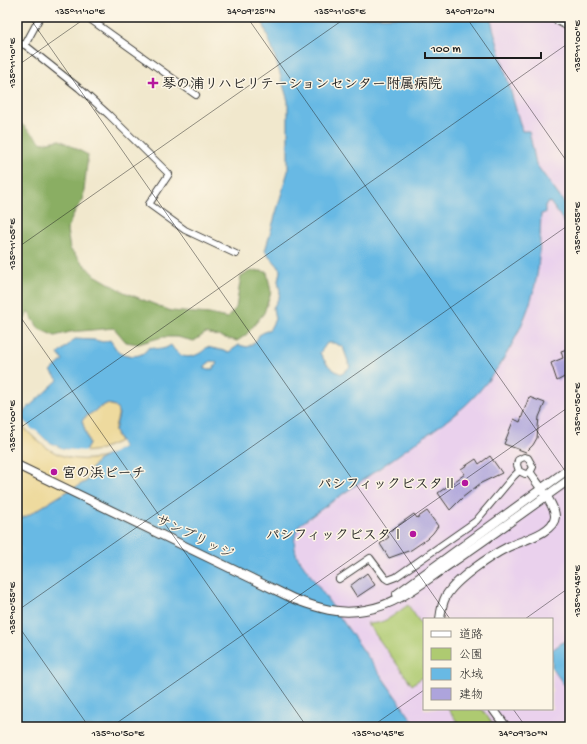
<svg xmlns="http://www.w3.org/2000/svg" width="587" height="744" font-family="'Gochi Hand','Klee One',sans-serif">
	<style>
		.built { fill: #ead1ed }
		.green { fill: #aeca71; stroke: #657346 }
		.forest { fill: #8aae63; stroke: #536540 }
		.sand { fill: #eeda9e; stroke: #857b5d }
		.water { fill: #68b9e4; stroke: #426a80; fill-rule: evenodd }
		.pier { fill: #f1e8cd }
		.building { fill: #ada4dc }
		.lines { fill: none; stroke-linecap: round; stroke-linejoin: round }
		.minor-casing { stroke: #3c3b37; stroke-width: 8 }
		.tertiary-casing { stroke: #3c3b37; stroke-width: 10 }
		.minor { stroke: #fff; stroke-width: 6 }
		.tertiary { stroke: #fff; stroke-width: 8 }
		.ticks { fill: none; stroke: #1c1c1c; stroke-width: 1; stroke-opacity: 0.45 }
		.poi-dot { fill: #b5179e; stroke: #fcf5e5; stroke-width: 1.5 }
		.labels { text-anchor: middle; stroke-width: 3; stroke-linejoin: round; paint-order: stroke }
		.poi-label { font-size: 14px; font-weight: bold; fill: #1c1c1c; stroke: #fcf5e5; text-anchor: start }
		.street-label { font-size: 14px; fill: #1c1c1c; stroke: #fcf5e5 }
		.neatline { fill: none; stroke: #1c1c1c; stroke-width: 1.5 }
		.ticks-label { font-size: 10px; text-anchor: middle; fill: #1c1c1c }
	</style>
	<rect width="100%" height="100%" fill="#fcf5e5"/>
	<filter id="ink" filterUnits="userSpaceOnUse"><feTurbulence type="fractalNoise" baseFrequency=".025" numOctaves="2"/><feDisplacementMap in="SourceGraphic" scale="8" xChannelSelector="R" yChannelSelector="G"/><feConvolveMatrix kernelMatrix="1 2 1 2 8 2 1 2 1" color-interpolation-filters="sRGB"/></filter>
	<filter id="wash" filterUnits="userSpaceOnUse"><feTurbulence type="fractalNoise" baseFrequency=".012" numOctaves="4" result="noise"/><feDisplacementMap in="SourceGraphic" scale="16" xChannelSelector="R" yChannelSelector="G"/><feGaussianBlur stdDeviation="0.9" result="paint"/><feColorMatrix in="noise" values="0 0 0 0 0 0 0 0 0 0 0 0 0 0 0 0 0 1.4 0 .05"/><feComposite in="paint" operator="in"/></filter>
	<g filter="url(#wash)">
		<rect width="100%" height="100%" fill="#f1e8cd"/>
		<g class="built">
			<polygon points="490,17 570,17 570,211 536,164 529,131 522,132"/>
			<polygon points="550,202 570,230 570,637 552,650 552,619 424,619 424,709 552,709 552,668 570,693 570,727 417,727 297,556 293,541 299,525 441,424 503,358 523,322 532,297 540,243 541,214 545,205"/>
		</g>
		<g class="green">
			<path d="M 408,605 L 424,628 L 424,676 L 412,685 L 367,623 C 383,626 395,614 408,605 Z"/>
			<polygon points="448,709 482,709 495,727 461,727"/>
		</g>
		<path class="forest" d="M 17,120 L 42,143 L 60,140 L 88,155 L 83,200 L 75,211 L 67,230 L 70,249 L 93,274 L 124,292 L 171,311 L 209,314 L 227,318 L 236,308 L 241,276 C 250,270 257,270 267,272 L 271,292 L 264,313 L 246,335 L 237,341 L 206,333 L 194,341 L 177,337 L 162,337 L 138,344 L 126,342 L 114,328 L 70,332 L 55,336 L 39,329 L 28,311 L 25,319 L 17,324 Z"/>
		<g class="sand">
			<path d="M 106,404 C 128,407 113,421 115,432 C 116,435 118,438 120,441 L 99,450 L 85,452 L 89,443 L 82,421 L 85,417 Z"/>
			<path d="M 17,420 C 42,448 64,466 104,457 C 94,463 92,471 87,481 L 63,494 L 27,516 L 17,520 Z"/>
		</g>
		<g class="water">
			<path d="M 261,17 L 490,17 L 522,131 L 529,131 L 536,164 L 570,211 L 570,230 L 550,202 L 545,205 L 545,213 L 541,214 C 540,232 540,250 538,269 C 531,318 503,369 467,404 C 447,422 423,437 401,453 C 367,477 333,501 299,525 C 294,537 293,544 297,556 L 417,727 L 17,727 L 17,520 L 27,516 L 63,494 L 87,481 L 92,468 L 97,461 L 123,447 L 115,431 L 119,414 L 117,409 L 113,405 L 106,404 L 85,417 L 82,421 L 89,443 L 85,452 L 64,449 L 54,445 L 46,440 L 37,431 L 32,430 L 19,416 L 58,380 L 51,371 L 63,360 L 58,354 L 75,339 L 95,340 L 103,342 L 110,340 L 119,353 C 131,356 141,359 149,347 C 159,349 162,351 171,345 C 173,348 175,351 178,353 C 186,361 201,355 207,347 L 229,352 L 239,345 L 247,347 C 253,344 257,341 259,335 L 270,329 L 275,319 L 273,308 L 279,297 L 280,292 L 278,281 L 280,271 L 278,266 L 265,251 L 288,171 L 288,101 L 274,54 ZM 327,343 L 334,343 L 343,347 L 350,367 L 342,374 C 331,370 326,364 320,353 ZM 211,361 L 217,363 L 213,369 L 205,369 L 205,366 Z"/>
			<polygon points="570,637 570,693 552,668 552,650"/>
		</g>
		<g class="pier">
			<polygon points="19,416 32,429 37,431 46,440 54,445 64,449 87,451 85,453 74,453 63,451 53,447 45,441 36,433 30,431 18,418"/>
			<polygon points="120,441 123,447 113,453 98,458 121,446 118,442"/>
		</g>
		<g id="blocks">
			<g class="building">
				<polygon points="570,348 570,374 557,381 551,363 563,358 561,351"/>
				<polygon points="529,397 545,403 539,417 537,438 533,445 526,452 504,444 514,419 520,422"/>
				<polygon points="490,456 502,473 481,483 462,498 450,510 438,493 465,474 461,469 476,459 479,464"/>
				<polygon points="427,511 438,526 433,533 427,539 411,550 389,558 380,544 389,537 386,534 414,514 417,518"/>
				<polygon points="367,573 375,585 357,597 350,586"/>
			</g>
		</g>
	</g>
	<g filter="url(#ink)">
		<use href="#blocks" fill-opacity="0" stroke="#3c3b37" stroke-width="1"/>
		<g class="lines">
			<defs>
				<g id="minor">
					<polyline points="87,17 196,95"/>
					<polyline points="550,17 570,28"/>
					<polyline points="17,43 25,45 79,88 109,115 169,174 149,204 185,230 236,254"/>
					<polyline points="25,45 40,17"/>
					<polyline points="339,579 370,558 385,578 388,580 396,577 476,521 513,477 519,471 525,474 530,473 533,467 528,458 524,457 518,460 517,465 519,471"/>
				</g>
				<g id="tertiary">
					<path d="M 17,465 L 294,599 C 318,608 339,615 365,610 C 398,605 426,580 453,562 C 492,535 531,507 570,479"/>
					<polyline points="397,594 570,468"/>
					<path d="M 440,619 C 441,611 442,603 446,596 C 456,579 490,556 508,547 C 520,541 554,533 555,517 C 556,506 537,483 530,473"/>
					<polyline points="493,709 506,727"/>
				</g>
			</defs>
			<use href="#minor" class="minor-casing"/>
			<use href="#tertiary" class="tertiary-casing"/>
			<use href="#minor" class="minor"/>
			<use href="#tertiary" class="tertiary"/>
		</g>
	</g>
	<path class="ticks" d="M 29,17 L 450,619M 247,17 L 570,478M 466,17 L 570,166M 17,66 L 87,17M 17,248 L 347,17M 17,312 L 307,727M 17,430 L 570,42M 17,611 L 570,224M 525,619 L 570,587M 17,624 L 89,727M 513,709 L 526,727M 111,727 L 570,406M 371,727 L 424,690"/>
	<g class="poi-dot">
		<path d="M151 77h4v4h4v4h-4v4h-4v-4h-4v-4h4z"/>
		<circle cx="54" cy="472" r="4"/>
		<circle cx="465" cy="483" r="4"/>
		<circle cx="413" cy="534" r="4"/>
	</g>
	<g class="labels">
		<g class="poi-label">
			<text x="162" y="88">琴の浦リハビリテーションセンター附属病院</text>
			<text x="62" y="477">宮の浜ビーチ</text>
			<text x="457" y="488" text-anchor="end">パシフィックビスタⅡ</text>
			<text x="405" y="539" text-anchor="end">パシフィックビスタⅠ</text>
		</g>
		<g class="street-label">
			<text transform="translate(195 536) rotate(26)" y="5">サンブリッジ</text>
		</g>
	</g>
	<rect width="587" height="744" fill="none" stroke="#fcf5e5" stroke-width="44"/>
	<rect x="423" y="618" width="130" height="92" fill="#fcf5e5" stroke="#a29e95"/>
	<rect x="431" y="631" width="20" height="6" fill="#ffffff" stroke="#a29e95"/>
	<text x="459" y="638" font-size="12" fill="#1c1c1c">道路</text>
	<rect x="431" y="648" width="20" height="12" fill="#aeca71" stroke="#a29e95"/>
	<text x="459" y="658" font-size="12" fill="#1c1c1c">公園</text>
	<rect x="431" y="668" width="20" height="12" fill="#68b9e4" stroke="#a29e95"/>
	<text x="459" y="678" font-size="12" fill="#1c1c1c">水域</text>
	<rect x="431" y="688" width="20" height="12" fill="#ada4dc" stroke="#a29e95"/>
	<text x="459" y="698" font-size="12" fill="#1c1c1c">建物</text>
	<path d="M425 52v6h116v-6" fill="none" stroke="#1c1c1c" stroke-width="2"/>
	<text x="431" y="52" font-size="12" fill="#1c1c1c" stroke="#fcf5e5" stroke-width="3" paint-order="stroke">100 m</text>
	<rect x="22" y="22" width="543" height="700" class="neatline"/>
	<g class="ticks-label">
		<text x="80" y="14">135°11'10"E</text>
		<text x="251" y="14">34°09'25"N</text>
		<text x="340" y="14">135°11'05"E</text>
		<text x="470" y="14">34°09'20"N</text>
		<text transform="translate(576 46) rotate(-90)" y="4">135°11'00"E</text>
		<text transform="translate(11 63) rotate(-90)" y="4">135°11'10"E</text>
		<text transform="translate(576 228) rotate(-90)" y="4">135°10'55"E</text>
		<text transform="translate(11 244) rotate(-90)" y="4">135°11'05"E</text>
		<text transform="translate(576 409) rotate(-90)" y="4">135°10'50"E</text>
		<text transform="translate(11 426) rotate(-90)" y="4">135°11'00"E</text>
		<text transform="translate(576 591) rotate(-90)" y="4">135°10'45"E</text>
		<text transform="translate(11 608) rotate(-90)" y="4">135°10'55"E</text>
		<text x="118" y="736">135°10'50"E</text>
		<text x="378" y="736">135°10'45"E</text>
		<text x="523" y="736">34°09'30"N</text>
	</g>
</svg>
